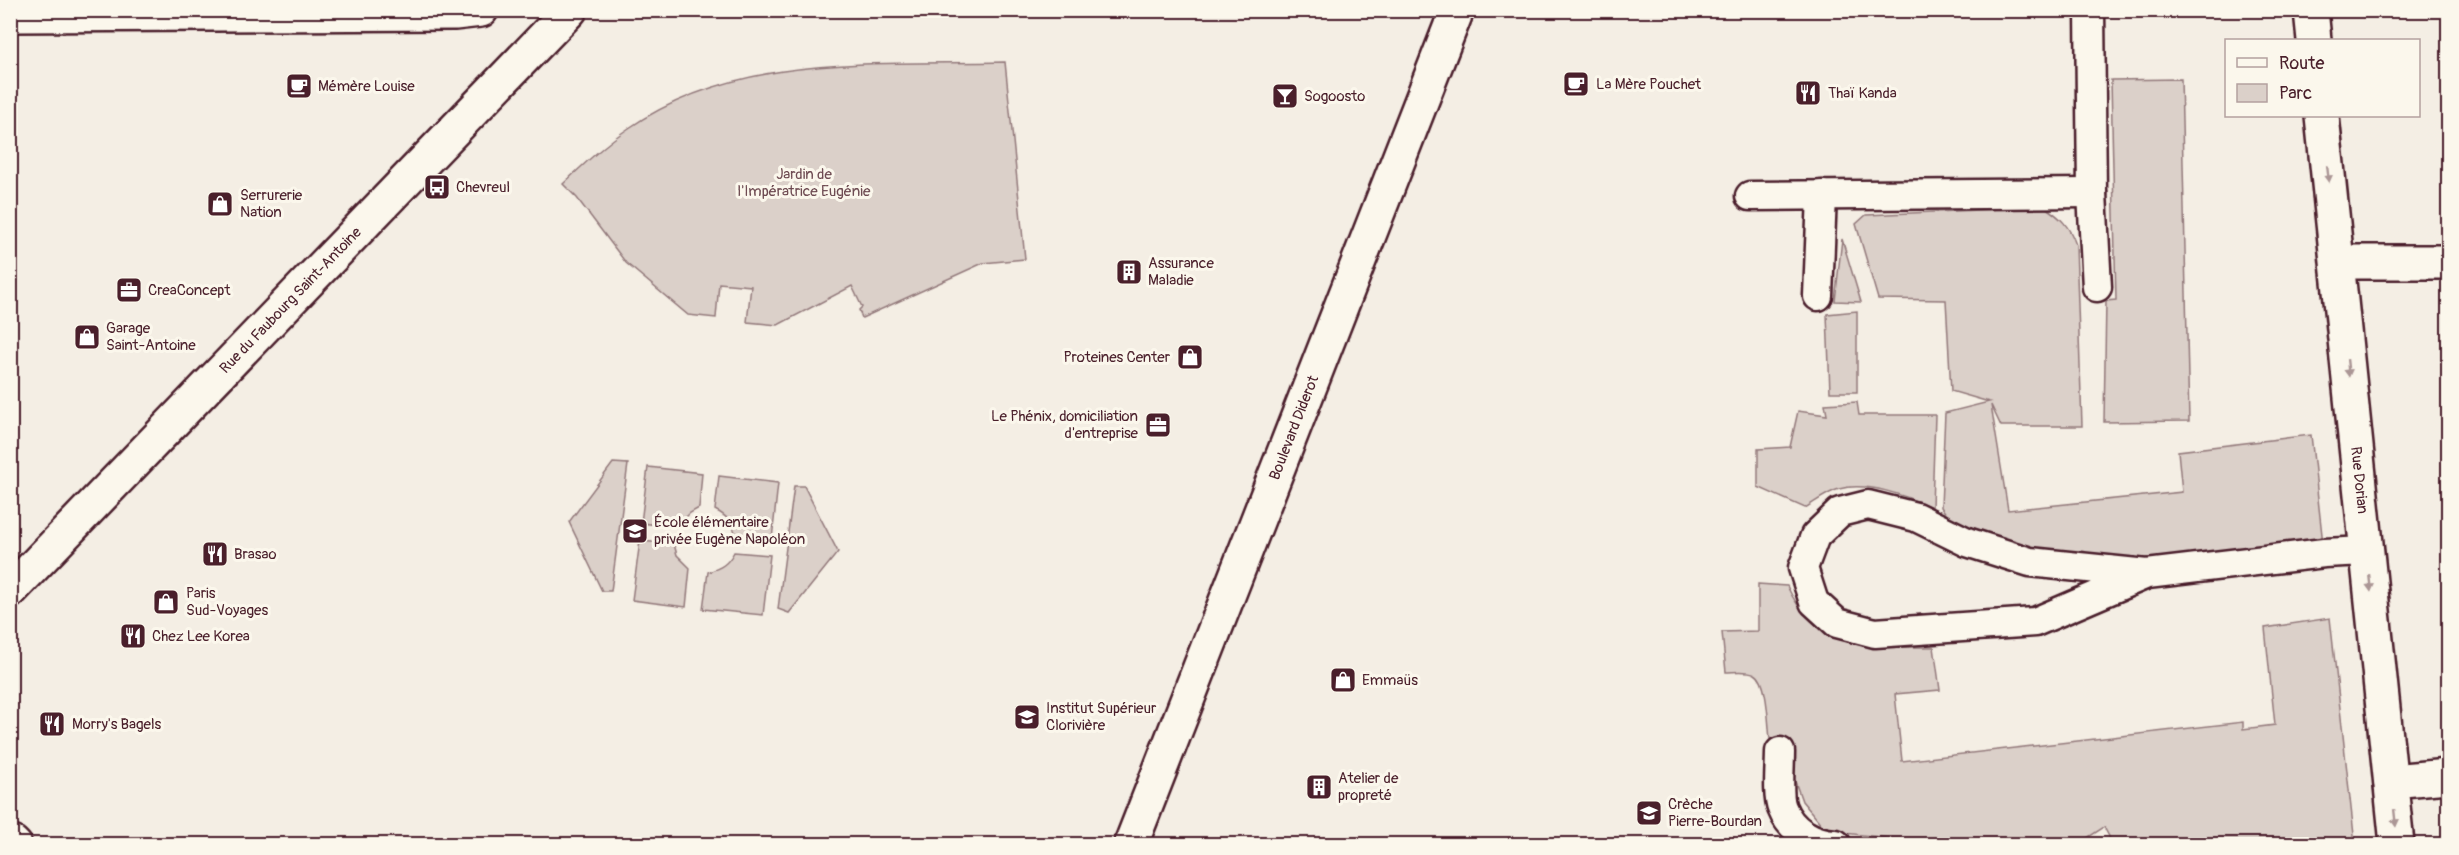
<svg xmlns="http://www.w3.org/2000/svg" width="2459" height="855" font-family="Pangolin,sans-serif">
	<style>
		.green { fill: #dbd0c9; stroke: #92787a; stroke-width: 1.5 }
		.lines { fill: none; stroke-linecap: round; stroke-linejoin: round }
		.lane-casing { stroke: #4a1f2b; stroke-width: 33 }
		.street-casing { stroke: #4a1f2b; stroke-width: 38 }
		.secondary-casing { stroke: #4a1f2b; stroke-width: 38 }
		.primary-casing { stroke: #4a1f2b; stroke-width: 38 }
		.lane { stroke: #fbf7ec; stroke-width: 28 }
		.street { stroke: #fbf7ec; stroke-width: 33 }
		.secondary { stroke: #fbf7ec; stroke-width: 33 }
		.primary { stroke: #fbf7ec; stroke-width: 33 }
		.oneway { fill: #ab9695 }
		.labels { text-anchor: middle; stroke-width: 6; stroke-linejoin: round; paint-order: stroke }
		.poi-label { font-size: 15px; fill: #4a1f2b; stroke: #fbf7ec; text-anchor: start }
		.park-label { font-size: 15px; fill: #6e4b52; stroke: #fbf7ec }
		.street-label { font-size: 15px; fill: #4a1f2b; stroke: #fbf7ec }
	</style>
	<rect width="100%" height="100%" fill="#f4eee4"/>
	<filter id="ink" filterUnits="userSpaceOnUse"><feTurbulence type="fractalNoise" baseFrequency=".0167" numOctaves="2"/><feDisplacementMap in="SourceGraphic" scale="12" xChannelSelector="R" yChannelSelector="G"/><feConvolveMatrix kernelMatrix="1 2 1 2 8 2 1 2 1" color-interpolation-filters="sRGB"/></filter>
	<g filter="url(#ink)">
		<g class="green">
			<path d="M 1005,62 L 1025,259 L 983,263 L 862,318 L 859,310 L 862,307 L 852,286 L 778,325 L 747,322 L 751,286 L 719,283 L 716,318 L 688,315 L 626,263 L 577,198 L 563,184 C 584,164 605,144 629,128 C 740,52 877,65 1005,62 Z"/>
			<polygon points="2181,79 2189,421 2104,422 2106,301 2116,300 2111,80"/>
			<path d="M 2044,207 C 2060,216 2070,227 2076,245 L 2082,426 L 2001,426 L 1991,405 L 2008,510 L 2182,492 L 2178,451 L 2311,435 L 2324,553 L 2147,574 L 1967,542 L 1941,507 L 1945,413 L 1989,402 L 1951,391 L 1946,300 L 1878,299 L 1856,224 L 1866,215 Z"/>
			<polygon points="1842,239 1861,302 1835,301"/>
			<polygon points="1857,311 1857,392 1830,392 1827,314"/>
			<path d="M 1857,402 L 1859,415 L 1935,415 L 1932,507 C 1905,496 1868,481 1839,489 C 1828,492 1815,502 1805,508 L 1758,487 L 1758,449 L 1790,447 L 1798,411 L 1827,415 L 1825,404 Z"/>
			<polygon points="613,463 628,464 611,591 602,591 569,522"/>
			<polygon points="648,467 702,473 699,508 690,513 676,527 641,523"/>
			<path d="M 719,476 L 778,483 L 772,539 L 736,535 C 732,522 727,516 715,510 Z"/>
			<polygon points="794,486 804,486 838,552 789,613 778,609"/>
			<polygon points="640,541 674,544 677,555 690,568 686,607 632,600"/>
			<path d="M 734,552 L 770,555 L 763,615 L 703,609 L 708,572 C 721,568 728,564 734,552 Z"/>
			<path d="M 1758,584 L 1787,586 C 1819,654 1870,647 1934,647 L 1940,690 L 1895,694 L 1902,761 L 2243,722 L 2243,729 L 2275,725 L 2265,628 L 2330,618 L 2355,844 L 2113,844 L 2104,827 L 2078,844 L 1941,844 L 1827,831 L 1802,801 L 1792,773 L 1790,742 L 1770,739 C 1768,724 1768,681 1755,674 C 1748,670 1734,672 1726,672 L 1722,632 L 1758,631 Z"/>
		</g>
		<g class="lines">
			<defs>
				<g id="lane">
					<polyline points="2090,10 2092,193 2097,287"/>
					<polyline points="1750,196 2092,193"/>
					<polyline points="1818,296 1822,195"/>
					<polyline points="2147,574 2035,622 1875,633 1837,623 1814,602 1803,568 1815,536 1840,512 1868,505 1916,517 1967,542 2030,562 2147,574 2324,553 2367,551"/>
					<path d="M 1780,752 C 1780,767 1777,796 1782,808 C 1791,831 1813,843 1836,844"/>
					<polyline points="14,841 17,844"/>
				</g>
				<g id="street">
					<polyline points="2311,10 2314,40"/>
					<polyline points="10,15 455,13 481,10"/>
					<path id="s1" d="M 2322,116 L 2397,844"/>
					<polyline points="2338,262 2448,262"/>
					<polyline points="2391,781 2448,776"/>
				</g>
				<g id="secondary">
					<path id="s2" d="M 1131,844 L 1457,10"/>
				</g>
				<g id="primary">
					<path id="s3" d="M 10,591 L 570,10"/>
				</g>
			</defs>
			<use href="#lane" class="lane-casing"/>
			<use href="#street" class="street-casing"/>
			<use href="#secondary" class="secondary-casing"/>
			<use href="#primary" class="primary-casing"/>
			<use href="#lane" class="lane"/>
			<use href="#street" class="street"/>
			<use href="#secondary" class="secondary"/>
			<use href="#primary" class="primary"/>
		</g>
		<defs><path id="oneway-solid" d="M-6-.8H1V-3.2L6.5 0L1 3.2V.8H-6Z" transform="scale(1.5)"/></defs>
		<g class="oneway">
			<use href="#oneway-solid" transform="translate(2328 174) rotate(84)"/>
			<use href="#oneway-solid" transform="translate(2348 368) rotate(84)"/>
			<use href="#oneway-solid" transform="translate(2370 583) rotate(84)"/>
			<use href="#oneway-solid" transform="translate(2395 818) rotate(84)"/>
		</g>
	</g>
	<defs>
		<symbol id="cafe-square" viewBox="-11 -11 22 22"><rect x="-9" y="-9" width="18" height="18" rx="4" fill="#4a1f2b" stroke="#fbf7ec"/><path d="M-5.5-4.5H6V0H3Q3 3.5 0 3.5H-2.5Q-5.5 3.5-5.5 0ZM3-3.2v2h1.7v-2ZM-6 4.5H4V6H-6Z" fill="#fff"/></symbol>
		<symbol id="restaurant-square" viewBox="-11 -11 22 22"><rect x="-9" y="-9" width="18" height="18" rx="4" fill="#4a1f2b" stroke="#fbf7ec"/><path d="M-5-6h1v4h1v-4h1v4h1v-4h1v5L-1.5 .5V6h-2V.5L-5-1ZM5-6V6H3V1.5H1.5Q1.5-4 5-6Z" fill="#fff"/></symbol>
		<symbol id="bar-square" viewBox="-11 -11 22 22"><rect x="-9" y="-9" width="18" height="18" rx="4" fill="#4a1f2b" stroke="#fbf7ec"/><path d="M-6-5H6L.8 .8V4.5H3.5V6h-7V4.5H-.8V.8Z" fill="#fff"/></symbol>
		<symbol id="bus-square" viewBox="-11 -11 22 22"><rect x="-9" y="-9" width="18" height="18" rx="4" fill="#4a1f2b" stroke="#fbf7ec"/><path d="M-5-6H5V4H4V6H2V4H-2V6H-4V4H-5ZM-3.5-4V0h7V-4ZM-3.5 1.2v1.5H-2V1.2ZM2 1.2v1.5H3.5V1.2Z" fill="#fff"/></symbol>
		<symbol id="shop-square" viewBox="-11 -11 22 22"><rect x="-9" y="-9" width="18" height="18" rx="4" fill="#4a1f2b" stroke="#fbf7ec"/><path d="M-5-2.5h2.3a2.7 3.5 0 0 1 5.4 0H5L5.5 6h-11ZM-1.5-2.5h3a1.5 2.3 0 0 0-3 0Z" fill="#fff"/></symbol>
		<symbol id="building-square" viewBox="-11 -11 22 22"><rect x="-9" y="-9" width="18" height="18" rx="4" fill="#4a1f2b" stroke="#fbf7ec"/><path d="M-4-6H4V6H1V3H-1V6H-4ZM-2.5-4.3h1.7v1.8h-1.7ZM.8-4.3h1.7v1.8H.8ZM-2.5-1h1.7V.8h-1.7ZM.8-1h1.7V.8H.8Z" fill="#fff"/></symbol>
		<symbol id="office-square" viewBox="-11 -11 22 22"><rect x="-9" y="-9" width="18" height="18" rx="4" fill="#4a1f2b" stroke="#fbf7ec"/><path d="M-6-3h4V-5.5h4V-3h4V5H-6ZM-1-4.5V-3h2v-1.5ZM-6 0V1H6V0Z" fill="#fff"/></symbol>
		<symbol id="school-square" viewBox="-11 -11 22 22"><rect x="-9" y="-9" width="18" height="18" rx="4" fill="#4a1f2b" stroke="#fbf7ec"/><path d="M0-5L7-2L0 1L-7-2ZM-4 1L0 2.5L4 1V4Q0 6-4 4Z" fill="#fff"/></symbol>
		<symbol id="university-square" viewBox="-11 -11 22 22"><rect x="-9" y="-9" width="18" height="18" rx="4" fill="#4a1f2b" stroke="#fbf7ec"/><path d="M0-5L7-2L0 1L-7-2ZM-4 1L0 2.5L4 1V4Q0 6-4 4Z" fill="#fff"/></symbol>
	</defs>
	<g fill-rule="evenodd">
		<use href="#cafe-square" x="1561" y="69" width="30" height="30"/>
		<use href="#cafe-square" x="284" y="71" width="30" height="30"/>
		<use href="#restaurant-square" x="1793" y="78" width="30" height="30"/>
		<use href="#bar-square" x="1270" y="81" width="30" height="30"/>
		<use href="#bus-square" x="422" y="172" width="30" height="30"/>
		<use href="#shop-square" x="205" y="189" width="30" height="30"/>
		<use href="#building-square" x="1114" y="257" width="30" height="30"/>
		<use href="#office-square" x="114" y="275" width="30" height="30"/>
		<use href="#shop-square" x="72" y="322" width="30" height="30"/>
		<use href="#shop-square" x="1175" y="342" width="30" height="30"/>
		<use href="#office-square" x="1143" y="410" width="30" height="30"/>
		<use href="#school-square" x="620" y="516" width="30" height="30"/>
		<use href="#restaurant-square" x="200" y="539" width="30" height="30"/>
		<use href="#shop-square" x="151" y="587" width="30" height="30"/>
		<use href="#restaurant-square" x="118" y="621" width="30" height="30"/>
		<use href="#shop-square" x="1328" y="665" width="30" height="30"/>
		<use href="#university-square" x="1012" y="702" width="30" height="30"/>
		<use href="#restaurant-square" x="37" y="709" width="30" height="30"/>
		<use href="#building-square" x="1304" y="772" width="30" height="30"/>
		<use href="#school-square" x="1634" y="798" width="30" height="30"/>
	</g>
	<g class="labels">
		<g class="poi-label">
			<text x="1596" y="89">La Mère Pouchet</text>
			<text x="318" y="91">Mémère Louise</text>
			<text x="1828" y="98">Thaï Kanda</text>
			<text x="1304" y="101">Sogoosto</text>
			<text x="456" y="192">Chevreul</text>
			<text x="240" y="200">Serrurerie<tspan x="240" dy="17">Nation</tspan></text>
			<text x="1148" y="268">Assurance<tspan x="1148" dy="17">Maladie</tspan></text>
			<text x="148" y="295">CreaConcept</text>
			<text x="106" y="333">Garage<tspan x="106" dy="17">Saint-Antoine</tspan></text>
			<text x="1170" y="362" text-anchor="end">Proteines Center</text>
			<text x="1138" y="421" text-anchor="end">Le Phénix, domiciliation<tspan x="1138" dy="17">d'entreprise</tspan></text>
			<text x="654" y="527">École élémentaire<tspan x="654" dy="17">privée Eugène Napoléon</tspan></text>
			<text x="234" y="559">Brasao</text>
			<text x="186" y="598">Paris<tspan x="186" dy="17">Sud-Voyages</tspan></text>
			<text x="152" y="641">Chez Lee Korea</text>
			<text x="1362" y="685">Emmaüs</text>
			<text x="1046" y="713">Institut Supérieur<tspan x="1046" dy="17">Clorivière</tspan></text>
			<text x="72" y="729">Morry's Bagels</text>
			<text x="1338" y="783">Atelier de<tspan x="1338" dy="17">propreté</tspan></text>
			<text x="1668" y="809">Crèche<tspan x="1668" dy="17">Pierre-Bourdan</tspan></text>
		</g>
		<g class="park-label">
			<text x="804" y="179">Jardin de<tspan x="804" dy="17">l'Impératrice Eugénie</tspan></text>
		</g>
		<g class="street-label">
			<text dy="5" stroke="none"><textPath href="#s3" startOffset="404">Rue du Faubourg Saint-Antoine</textPath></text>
			<text dy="5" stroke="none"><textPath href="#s2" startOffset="447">Boulevard Diderot</textPath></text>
			<text dy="5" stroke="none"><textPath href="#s1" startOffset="366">Rue Dorian</textPath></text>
		</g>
	</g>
	<rect width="2459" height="855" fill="none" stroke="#fbf7ec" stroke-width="36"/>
	<rect x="18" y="18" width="2423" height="819" fill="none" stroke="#4a1f2b" stroke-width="2" filter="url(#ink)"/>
	<rect x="2225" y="39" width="195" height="78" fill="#fbf7ec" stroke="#b4a19f" stroke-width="1.5"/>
	<rect x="2237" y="58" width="30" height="9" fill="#fbf7ec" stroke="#b4a19f" stroke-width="1.5"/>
	<text x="2279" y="69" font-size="18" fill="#4a1f2b">Route</text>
	<rect x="2237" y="84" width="30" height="18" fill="#dbd0c9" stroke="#b4a19f" stroke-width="1.5"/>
	<text x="2279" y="99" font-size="18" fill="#4a1f2b">Parc</text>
</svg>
